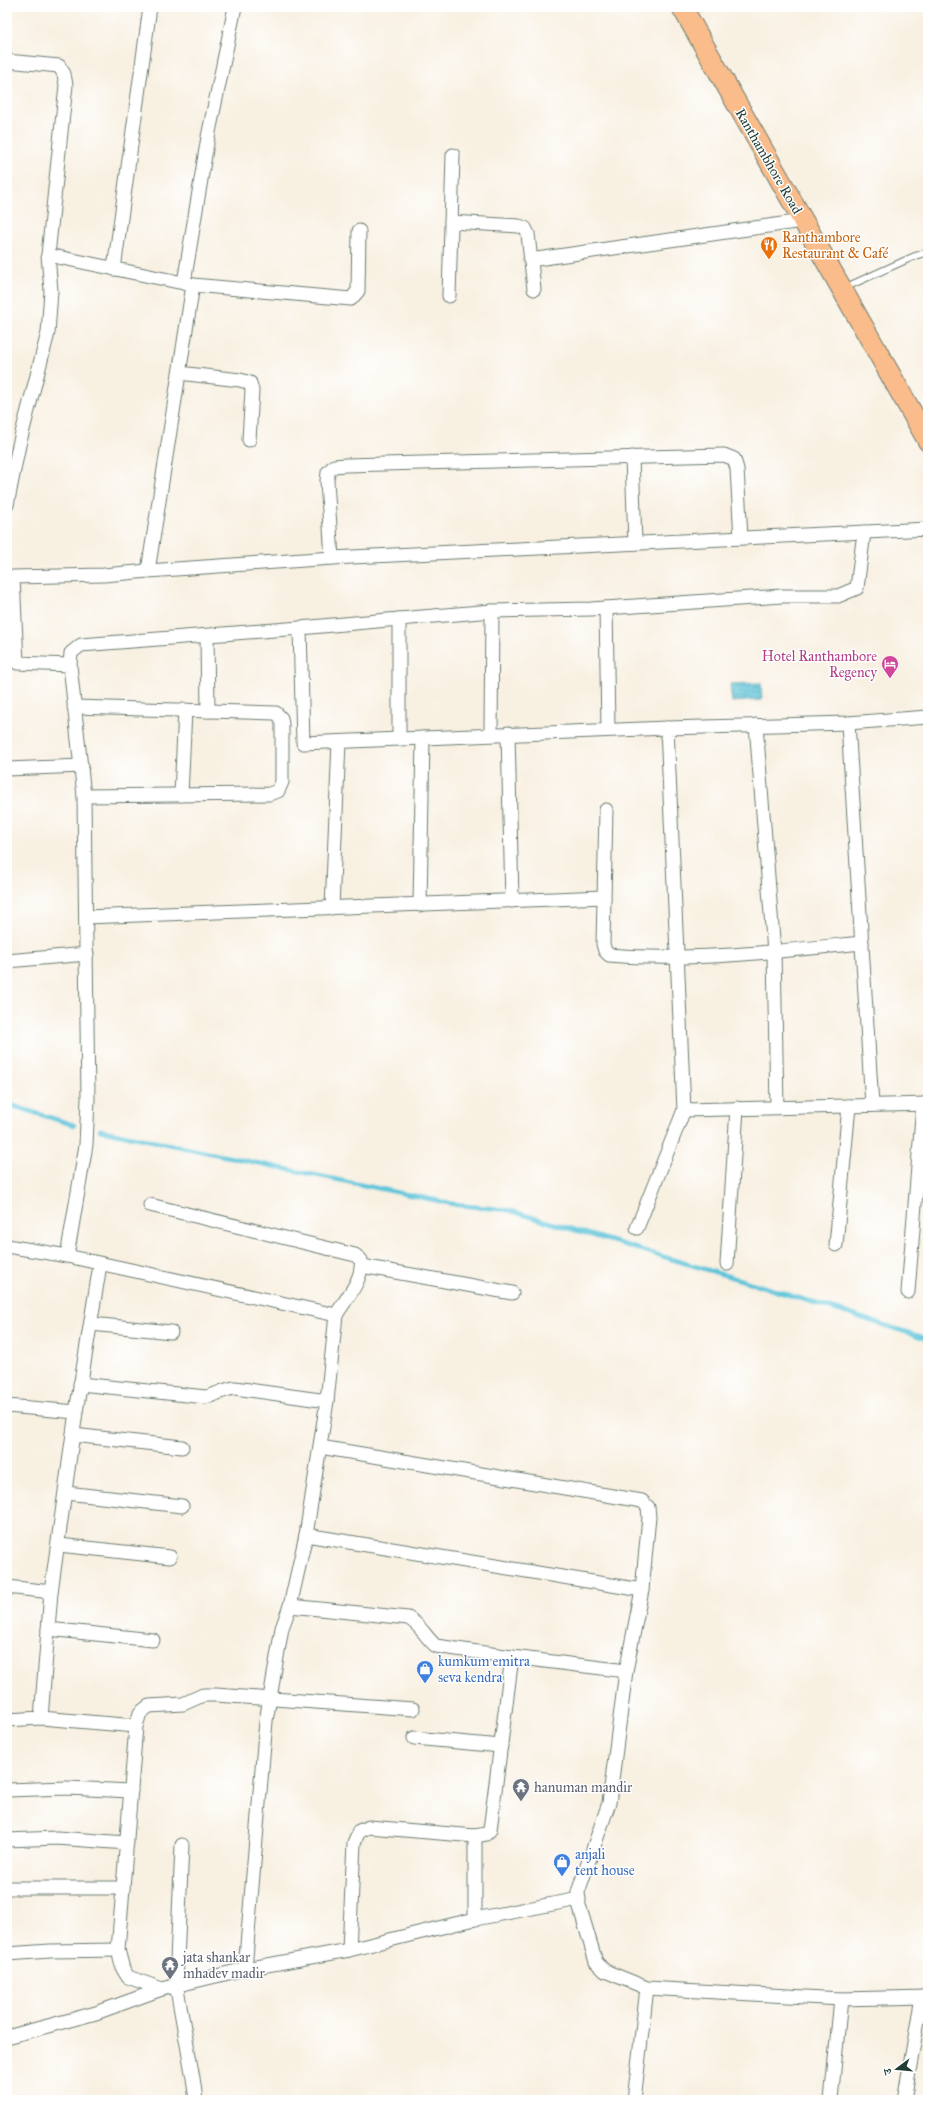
<svg xmlns="http://www.w3.org/2000/svg" width="935" height="2107" font-family="'IM FELL Great Primer','Noto Serif Devanagari',serif">
	<style>
		.water { fill: url(#water-rules); stroke: #3e8187 }
		.lines { fill: none; stroke-linecap: round; stroke-linejoin: round }
		.stream { stroke: #5ec5da; stroke-width: 4.5 }
		.lane-casing { stroke: #6b7c71; stroke-width: 8 }
		.street-casing { stroke: #6b7c71; stroke-width: 15 }
		.primary-casing { stroke: #6b7c71; stroke-width: 22 }
		.lane { stroke: #fff; stroke-width: 6 }
		.street { stroke: #fff; stroke-width: 13 }
		.primary { stroke: #f9bc8a; stroke-width: 20 }
		.labels { text-anchor: middle; stroke-width: 3; stroke-linejoin: round; paint-order: stroke }
		.street-label { font-size: 14px; fill: #1f3d34; stroke: #fff }
		.food-label { font-size: 14px; fill: #c56008; stroke: #fff; text-anchor: start }
		.hotel-label { font-size: 14px; fill: #b23c85; stroke: #fff; text-anchor: end }
		.shop-label { font-size: 14px; fill: #366cbe; stroke: #fff; text-anchor: start }
		.worship-label { font-size: 14px; fill: #5b616d; stroke: #fff; text-anchor: start }
	</style>
	<defs>
		<pattern id="water-rules" width="6" height="5" patternUnits="userSpaceOnUse"><rect width="6" height="5" fill="#5ec5da"/><path d="M0 2.5h6" fill="none" stroke="#4da1b2"/></pattern>
	</defs>
	<rect width="100%" height="100%" fill="#fff"/>
	<filter id="ink" filterUnits="userSpaceOnUse"><feTurbulence type="fractalNoise" baseFrequency=".025" numOctaves="2"/><feDisplacementMap in="SourceGraphic" scale="8" xChannelSelector="R" yChannelSelector="G"/><feConvolveMatrix kernelMatrix="1 2 1 2 8 2 1 2 1" color-interpolation-filters="sRGB"/></filter>
	<filter id="wash" filterUnits="userSpaceOnUse"><feTurbulence type="fractalNoise" baseFrequency=".012" numOctaves="4" result="noise"/><feDisplacementMap in="SourceGraphic" scale="16" xChannelSelector="R" yChannelSelector="G"/><feGaussianBlur stdDeviation="0.9" result="paint"/><feColorMatrix in="noise" values="0 0 0 0 0 0 0 0 0 0 0 0 0 0 0 0 0 1.4 0 .05"/><feComposite in="paint" operator="in"/></filter>
	<g filter="url(#wash)">
		<rect width="100%" height="100%" fill="#f8f0e1"/>
		<polygon class="water" points="761,683 762,700 732,702 730,684"/>
		<g class="lines">
			<g class="stream">
				<polyline points="7,1104 74,1125"/>
				<polyline points="100,1130 458,1205 508,1210 761,1286 928,1339"/>
			</g>
		</g>
	</g>
	<g filter="url(#ink)">
		<g class="lines">
			<defs>
				<polyline id="lane" points="844,288 915,256 928,252"/>
				<g id="street">
					<polyline points="7,61 59,66 64,74 66,85 48,255 51,291 48,333 19,445 7,505"/>
					<polyline points="451,222 519,226 525,228 528,234 534,289"/>
					<polyline points="48,255 193,285 351,299 358,291 359,231"/>
					<polyline points="530,260 803,221"/>
					<polyline points="114,269 150,7"/>
					<polyline points="184,283 208,137 235,7"/>
					<polyline points="193,285 148,571 332,558 928,529"/>
					<polyline points="449,296 453,155"/>
					<polyline points="179,373 240,380 250,383 252,390 249,440"/>
					<polyline points="632,457 635,543"/>
					<polyline points="332,558 327,481 328,472 334,466 346,465 724,455 734,459 737,469 741,538"/>
					<polyline points="148,571 104,575 13,577 17,663 70,665 84,796 88,1099 86,1145 67,1256 336,1315 327,1401 306,1535 642,1590 626,1671 609,1803 578,1892 579,1905 596,1962 605,1971 647,1988 841,1999 928,1997"/>
					<polyline points="606,608 608,729"/>
					<polyline points="300,628 399,619"/>
					<polyline points="207,637 208,711"/>
					<polyline points="70,665 71,653 81,645 300,628 303,743 667,728"/>
					<polyline points="74,707 276,713 281,718 282,724 282,782 278,791 269,794 84,796"/>
					<polyline points="928,717 848,723 667,728 684,1110 928,1104"/>
					<polyline points="848,723 872,1105"/>
					<polyline points="756,725 774,952 777,1107"/>
					<polyline points="508,733 512,901"/>
					<polyline points="491,734 492,611"/>
					<polyline points="399,739 399,619 492,611 591,609 782,596 838,596 857,588 864,532"/>
					<polyline points="7,769 82,766"/>
					<polyline points="181,795 185,710"/>
					<path d="M 606,810 L 603,944 L 605,951 L 609,955 C 690,962 781,951 862,943"/>
					<polyline points="420,905 423,738"/>
					<polyline points="332,908 339,742"/>
					<polyline points="86,917 604,897"/>
					<polyline points="7,961 87,954"/>
					<path d="M 150,1205 L 355,1255 L 361,1260 C 364,1279 345,1300 336,1315"/>
					<polyline points="637,1228 684,1110"/>
					<polyline points="836,1245 849,1106"/>
					<polyline points="7,1246 67,1256"/>
					<polyline points="727,1264 737,1108"/>
					<polyline points="362,1266 512,1293"/>
					<polyline points="908,1292 923,1104"/>
					<polyline points="91,1324 171,1332"/>
					<path d="M 80,1384 L 206,1397 C 216,1395 224,1389 235,1388 L 327,1401"/>
					<polyline points="7,1406 76,1412"/>
					<polyline points="73,1435 182,1447"/>
					<polyline points="320,1447 642,1501 648,1507 649,1517 642,1590"/>
					<polyline points="66,1493 182,1506"/>
					<path d="M 306,1535 L 290,1606 L 408,1618 C 421,1625 425,1637 436,1646 L 512,1657 L 490,1830 L 486,1834 L 475,1836 L 369,1827 L 359,1831 L 354,1843 L 349,1950 L 475,1919 L 579,1899"/>
					<polyline points="59,1545 170,1557"/>
					<polyline points="7,1587 51,1592 76,1412 100,1265"/>
					<polyline points="290,1606 282,1628 266,1721 245,1969 349,1950"/>
					<polyline points="48,1629 153,1640"/>
					<polyline points="512,1657 626,1671"/>
					<polyline points="41,1718 136,1726"/>
					<polyline points="7,1720 41,1718 51,1592"/>
					<polyline points="414,1738 501,1746"/>
					<polyline points="7,1790 67,1788 131,1791"/>
					<polyline points="7,1840 57,1838 127,1843"/>
					<polyline points="182,1845 176,1984 193,2078 196,2100"/>
					<polyline points="7,1888 123,1888"/>
					<polyline points="475,1919 475,1836"/>
					<polyline points="7,1954 50,1951 118,1950"/>
					<polyline points="245,1969 162,1989 128,1977 123,1969 118,1950 136,1726 140,1713 149,1706 183,1704 203,1695 216,1695 413,1709"/>
					<polyline points="7,2037 96,2013 162,1989"/>
					<polyline points="634,2100 647,1988"/>
					<polyline points="831,2100 841,1999"/>
					<polyline points="904,2100 922,1997"/>
				</g>
				<polyline id="primary" points="682,7 928,441"/>
			</defs>
			<use href="#lane" class="lane-casing"/>
			<use href="#street" class="street-casing"/>
			<use href="#primary" class="primary-casing"/>
			<use href="#lane" class="lane"/>
			<use href="#street" class="street"/>
			<use href="#primary" class="primary"/>
		</g>
	</g>
	<defs>
		<symbol id="restaurant-pin" viewBox="-11 -11 22 30"><path d="M0 17L-7.5 6A9.5 9.5 0 1 1 7.5 6Z" fill="#e8710a" stroke="#fff"/><path d="M-5-6h1v4h1v-4h1v4h1v-4h1v5L-1.5 .5V6h-2V.5L-5-1ZM5-6V6H3V1.5H1.5Q1.5-4 5-6Z" fill="#fff"/></symbol>
		<symbol id="hotel-pin" viewBox="-11 -11 22 30"><path d="M0 17L-7.5 6A9.5 9.5 0 1 1 7.5 6Z" fill="#d1479c" stroke="#fff"/><path d="M-6-4.5h1.5V1H6V5H4.5V3h-9V5H-6ZM-4 0a1.8 1.8 0 1 1 3.6 0ZM.5 0V-2.5h3Q6-2.5 6 0Z" fill="#fff"/></symbol>
		<symbol id="shop-pin" viewBox="-11 -11 22 30"><path d="M0 17L-7.5 6A9.5 9.5 0 1 1 7.5 6Z" fill="#3f7fe0" stroke="#fff"/><path d="M-5-2.5h2.3a2.7 3.5 0 0 1 5.4 0H5L5.5 6h-11ZM-1.5-2.5h3a1.5 2.3 0 0 0-3 0Z" fill="#fff"/></symbol>
		<symbol id="temple-pin" viewBox="-11 -11 22 30"><path d="M0 17L-7.5 6A9.5 9.5 0 1 1 7.5 6Z" fill="#6b7280" stroke="#fff"/><path d="M0-6L5-2H3V0L6.5 2.5H4V6H1.5V3h-3V6H-4V2.5H-6.5L-3 0V-2H-5Z" fill="#fff"/></symbol>
	</defs>
	<g fill-rule="evenodd">
		<use href="#restaurant-pin" x="759" y="235" width="20" height="27"/>
		<use href="#hotel-pin" x="880" y="654" width="20" height="27"/>
		<use href="#shop-pin" x="415" y="1659" width="20" height="27"/>
		<use href="#temple-pin" x="511" y="1777" width="20" height="27"/>
		<use href="#shop-pin" x="552" y="1852" width="20" height="27"/>
		<use href="#temple-pin" x="160" y="1955" width="20" height="27"/>
	</g>
	<g class="labels">
		<g class="street-label">
			<text transform="translate(769 161) rotate(60)" y="5">Ranthambhore Road</text>
		</g>
		<g class="food-label">
			<text x="782" y="242">Ranthambore<tspan x="782" dy="16">Restaurant &amp; Café</tspan></text>
		</g>
		<g class="hotel-label">
			<text x="877" y="661">Hotel Ranthambore<tspan x="877" dy="16">Regency</tspan></text>
		</g>
		<g class="shop-label">
			<text x="438" y="1666">kumkum emitra<tspan x="438" dy="16">seva kendra</tspan></text>
			<text x="575" y="1859">anjali<tspan x="575" dy="16">tent house</tspan></text>
		</g>
		<g class="worship-label">
			<text x="534" y="1792">hanuman mandir</text>
			<text x="183" y="1962">jata shankar<tspan x="183" dy="16">mhadev madir</tspan></text>
		</g>
	</g>
	<rect width="935" height="2107" fill="none" stroke="#fff" stroke-width="24"/>
	<g transform="translate(897 2069) rotate(254)" stroke="#ffffff" stroke-width="3" paint-order="stroke">
	<path d="M0-3L7 15L0 10L-7 15Z" fill="#1f3d34"/>
	<text y="-6" font-size="11" font-weight="bold" text-anchor="middle" fill="#1f3d34">उ</text>
	</g>
</svg>
